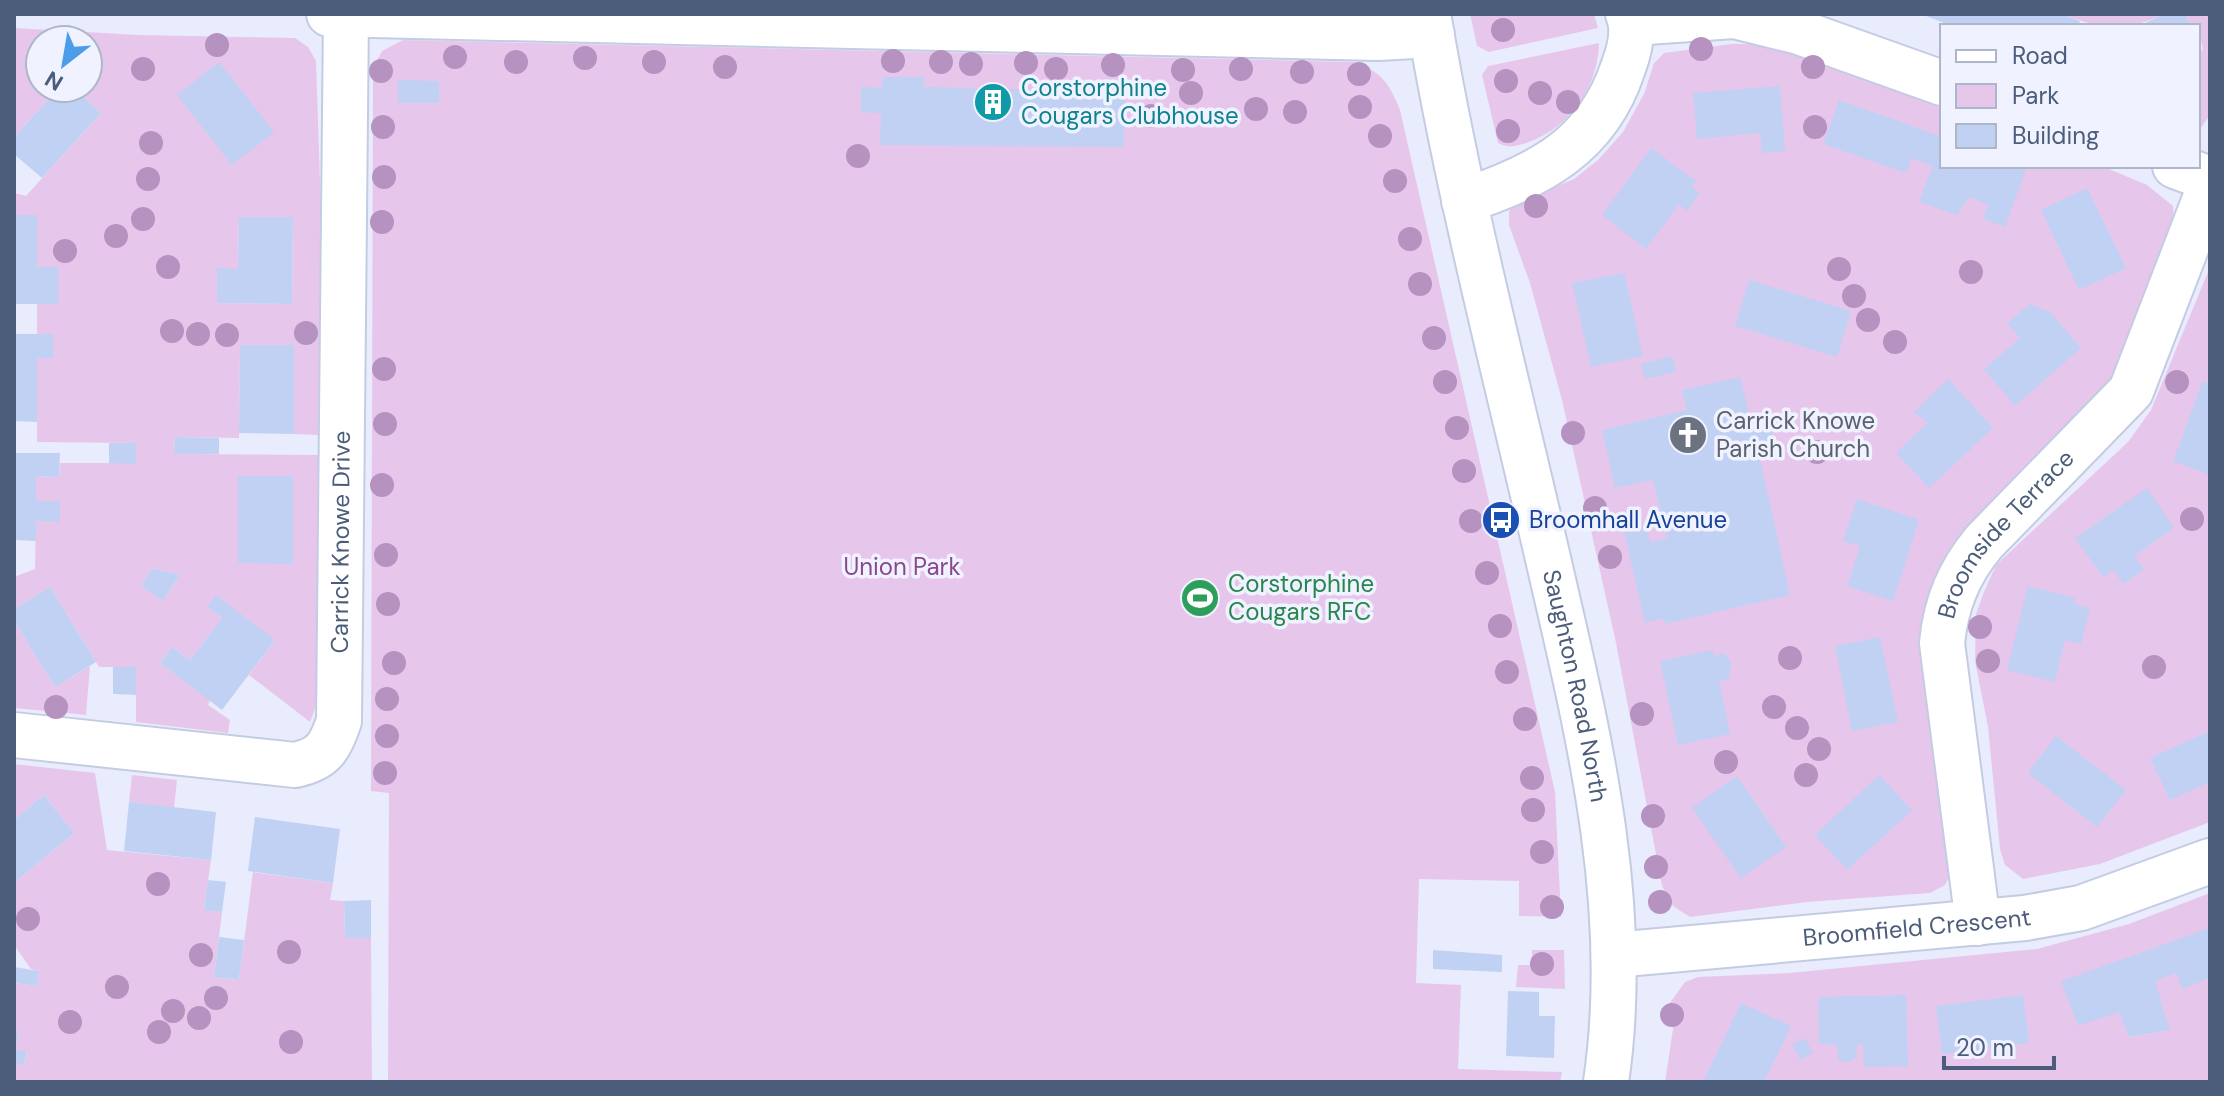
<svg xmlns="http://www.w3.org/2000/svg" width="2224" height="1096" font-family="'DM Sans',sans-serif">
	<style>
		.green { fill: #e7c6ec; fill-rule: evenodd }
		.building { fill: #c0d1f4 }
		.lines { fill: none; stroke-linecap: round; stroke-linejoin: round }
		.minor-casing { stroke: #c3cce3; stroke-width: 48 }
		.minor { stroke: #fff; stroke-width: 44 }
		.tree { fill: #b592bf }
		.labels { text-anchor: middle; stroke-width: 7; stroke-linejoin: round; paint-order: stroke }
		.culture-label { font-size: 24px; fill: #0d838f; stroke: #f0f2ff; text-anchor: start }
		.worship-label { font-size: 24px; fill: #5b616d; stroke: #f0f2ff; text-anchor: start }
		.transit-label { font-size: 24px; fill: #164399; stroke: #f0f2ff; text-anchor: start }
		.street-label { font-size: 24px; fill: #4b5d7a; stroke: #f0f2ff }
		.park-label { font-size: 24px; fill: #8a488c; stroke: #f0f2ff }
		.leisure-label { font-size: 24px; fill: #27864d; stroke: #f0f2ff; text-anchor: start }
	</style>
	<rect width="100%" height="100%" fill="#e9ecfd"/>
	<g class="green">
		<polygon points="1470,14 1594,14 1598,28 1489,52 1477,46"/>
		<path d="M 2061,14 L 2164,14 C 2125,33 2099,28 2061,14 Z"/>
		<polygon points="2185,14 2210,14 2210,115 2198,132 2198,52 2203,50 2198,26 2191,26"/>
		<path d="M 14,28 L 138,35 L 295,38 L 308,47 L 316,61 L 321,211 L 319,435 L 294,434 L 294,346 L 240,345 L 239,438 L 175,437 L 174,454 L 319,455 L 316,706 L 310,722 L 249,675 L 275,640 L 208,607 L 222,618 L 190,660 L 172,647 L 160,663 L 210,700 L 208,705 L 230,720 L 228,733 L 136,722 L 136,667 L 99,667 L 50,587 L 14,609 L 14,577 L 35,569 L 36,521 L 60,521 L 60,501 L 36,501 L 36,476 L 59,477 L 60,463 L 136,463 L 136,443 L 37,442 L 37,358 L 53,358 L 53,334 L 37,334 L 37,304 L 58,303 L 58,267 L 37,267 L 37,215 L 14,215 L 14,193 L 26,196 L 101,113 L 74,88 L 88,88 L 88,40 L 40,40 L 40,88 L 59,88 L 14,137 ZM 239,217 L 293,217 L 292,304 L 218,303 L 217,269 L 238,269 ZM 152,568 L 180,575 L 163,601 L 141,586 Z"/>
		<path d="M 403,40 L 1354,62 C 1381,71 1390,84 1400,110 L 1555,792 L 1561,917 L 1519,916 L 1519,881 L 1419,879 L 1416,983 L 1461,985 L 1458,1069 L 1562,1072 L 1560,1082 L 388,1082 L 389,793 L 371,791 L 373,68 L 382,51 Z"/>
		<path d="M 1599,43 C 1598,87 1571,126 1529,142 C 1518,146 1509,149 1498,143 L 1482,75 L 1488,66 Z"/>
		<polygon points="1731,44 1771,44 1942,106 1942,166 2102,166 2147,185 2173,206 2174,223 2110,388 1961,536 1939,571 1951,873 1945,885 1930,893 1807,902 1690,917 1673,906 1662,886 1616,643 1562,400 1530,283 1509,225 1509,212 1513,205 1574,179 1598,160 1623,132 1644,94 1654,63 1664,53"/>
		<polygon points="2210,267 2210,822 2100,864 2023,879 2005,865 2000,849 1988,727 1975,661 1976,614 1984,592 1996,565 2128,442 2151,410"/>
		<polygon points="14,621 55,687 90,666 86,715 14,708"/>
		<polygon points="14,764 95,773 107,850 211,860 204,909 222,912 214,977 239,980 253,872 333,883 330,900 344,901 345,938 371,938 372,1082 14,1082 14,1063 24,1065 27,1053 15,1049 19,1035 14,1033 14,983 37,986 39,971 31,969 14,945 14,883 74,833 44,795 14,820"/>
		<polygon points="132,775 177,780 174,808 129,802"/>
		<path d="M 2210,893 L 2210,1082 L 1665,1082 L 1673,1029 L 1669,1004 L 1685,982 L 1698,977 L 1789,973 L 2037,949 L 2129,924 ZM 2160,997 L 2169,1030 L 2130,1037 L 2119,1012 Z"/>
		<polygon points="1532,950 1564,950 1565,989 1516,987 1518,965 1532,965"/>
	</g>
	<g class="building">
		<polygon points="1921,14 2061,14 2080,21 2078,26 1952,26"/>
		<polygon points="2164,14 2185,14 2191,26 2139,26"/>
		<polygon points="219,62 274,132 232,165 177,95"/>
		<polygon points="882,77 924,77 924,87 1125,92 1124,147 880,145 881,113 861,112 861,87 882,88"/>
		<polygon points="398,80 439,81 439,103 398,103"/>
		<polygon points="1780,86 1785,151 1762,153 1760,133 1697,139 1693,93"/>
		<polygon points="59,88 74,88 101,113 42,178 14,154 14,137"/>
		<polygon points="1839,100 1942,137 1942,166 2027,167 2005,227 1983,219 1988,204 1969,197 1957,215 1919,202 1933,166 1911,158 1906,173 1823,144"/>
		<polygon points="1651,148 1696,181 1692,187 1700,193 1687,211 1679,204 1646,249 1602,215"/>
		<polygon points="2087,188 2126,268 2079,290 2041,210"/>
		<polygon points="14,215 37,215 37,267 58,267 58,304 14,304"/>
		<polygon points="239,217 293,217 292,304 217,303 217,268 238,269"/>
		<polygon points="1624,273 1643,356 1591,367 1572,283"/>
		<polygon points="1749,280 1851,311 1837,357 1735,326"/>
		<polygon points="2030,304 2050,312 2081,348 2015,406 1984,369 2020,338 2007,323"/>
		<polygon points="14,334 53,334 53,358 37,358 37,422 14,421"/>
		<polygon points="240,345 294,345 294,434 239,433"/>
		<polygon points="1672,356 1676,372 1645,379 1641,364"/>
		<polygon points="1740,377 1749,413 1767,413 1775,441 1758,450 1790,595 1665,624 1664,618 1645,623 1624,531 1646,526 1650,542 1667,538 1653,480 1615,488 1602,430 1687,410 1682,390"/>
		<polygon points="1948,379 1993,428 1929,488 1896,453 1928,423 1914,412"/>
		<polygon points="2203,381 2210,383 2210,475 2173,461"/>
		<polygon points="175,437 219,438 219,454 174,454"/>
		<polygon points="109,443 136,443 136,464 109,463"/>
		<polygon points="14,453 60,453 59,477 36,476 36,501 60,501 60,522 36,521 36,541 14,540"/>
		<polygon points="238,476 293,476 293,564 238,563"/>
		<polygon points="2147,488 2174,528 2134,556 2144,570 2123,584 2113,570 2103,577 2075,538"/>
		<polygon points="1857,499 1919,520 1893,601 1847,586 1860,546 1843,541"/>
		<polygon points="152,568 180,575 163,601 141,586"/>
		<polygon points="2028,586 2076,598 2074,604 2090,608 2081,644 2065,640 2055,682 2007,670"/>
		<polygon points="50,587 96,662 55,687 14,621 14,609"/>
		<polygon points="216,595 275,640 222,710 160,663 172,647 190,660 222,618 207,607"/>
		<polygon points="1880,637 1898,722 1852,731 1835,646"/>
		<polygon points="1713,650 1714,656 1724,653 1731,662 1729,679 1719,681 1730,734 1678,745 1660,661"/>
		<polygon points="113,667 136,667 136,695 113,694"/>
		<polygon points="2210,731 2210,782 2170,800 2150,758"/>
		<polygon points="2056,736 2126,790 2097,827 2028,773"/>
		<polygon points="1879,775 1912,810 1847,870 1815,835"/>
		<polygon points="1737,776 1786,847 1741,878 1692,808"/>
		<polygon points="44,795 74,833 14,883 14,820"/>
		<polygon points="129,802 216,812 211,860 124,851"/>
		<polygon points="255,817 340,829 333,883 248,871"/>
		<polygon points="208,880 226,882 222,912 204,910"/>
		<polygon points="371,900 371,938 345,938 344,901"/>
		<polygon points="2210,928 2210,978 2182,989 2177,973 2155,981 2170,1030 2129,1037 2119,1012 2078,1026 2061,981"/>
		<polygon points="219,937 244,940 239,980 214,977"/>
		<polygon points="1433,950 1502,955 1502,972 1433,969"/>
		<polygon points="14,967 39,971 37,986 14,983"/>
		<polygon points="1508,991 1539,992 1539,1016 1555,1016 1554,1058 1506,1056"/>
		<polygon points="1906,995 1908,1066 1864,1067 1863,1044 1857,1044 1857,1058 1844,1063 1838,1058 1837,1045 1819,1044 1818,997"/>
		<polygon points="2023,995 2029,1043 1942,1054 1936,1006"/>
		<polygon points="1741,1003 1791,1026 1787,1035 1764,1082 1703,1082"/>
		<polygon points="14,1033 19,1034 15,1049 27,1052 24,1065 14,1063"/>
		<polygon points="1805,1038 1813,1053 1800,1060 1792,1045"/>
	</g>
	<g class="lines">
		<defs>
			<g id="minor">
				<polyline points="329,14 1378,38 1432,35"/>
				<path id="s1" d="M 1428,14 C 1459,199 1507,380 1549,563 C 1588,732 1632,907 1606,1082"/>
				<polyline points="1632,23 1734,16 1799,32 1942,83"/>
				<polyline points="2175,166 2210,179"/>
				<path d="M 1464,201 C 1538,176 1597,147 1623,68 C 1629,52 1635,30 1628,14"/>
				<path id="s2" d="M 14,735 L 295,765 C 323,759 330,748 339,721 L 346,14"/>
				<path id="s3" d="M 1978,923 L 1942,643 C 1946,603 1959,572 1984,542 L 2131,391 L 2210,186"/>
				<path id="s4" d="M 1614,955 L 2025,918 L 2081,908 L 2210,861"/>
			</g>
		</defs>
		<use href="#minor" class="minor-casing"/>
		<use href="#minor" class="minor"/>
	</g>
	<g class="tree">
		<circle cx="1503" cy="30" r="12"/>
		<circle cx="217" cy="45" r="12"/>
		<circle cx="1701" cy="49" r="12"/>
		<circle cx="455" cy="57" r="12"/>
		<circle cx="585" cy="58" r="12"/>
		<circle cx="893" cy="61" r="12"/>
		<circle cx="516" cy="62" r="12"/>
		<circle cx="654" cy="62" r="12"/>
		<circle cx="941" cy="62" r="12"/>
		<circle cx="1026" cy="63" r="12"/>
		<circle cx="971" cy="64" r="12"/>
		<circle cx="1113" cy="65" r="12"/>
		<circle cx="725" cy="67" r="12"/>
		<circle cx="1813" cy="67" r="12"/>
		<circle cx="143" cy="69" r="12"/>
		<circle cx="1056" cy="69" r="12"/>
		<circle cx="1241" cy="69" r="12"/>
		<circle cx="1183" cy="70" r="12"/>
		<circle cx="381" cy="71" r="12"/>
		<circle cx="1302" cy="72" r="12"/>
		<circle cx="1359" cy="74" r="12"/>
		<circle cx="1506" cy="81" r="12"/>
		<circle cx="1191" cy="93" r="12"/>
		<circle cx="1540" cy="93" r="12"/>
		<circle cx="1568" cy="102" r="12"/>
		<circle cx="1360" cy="107" r="12"/>
		<circle cx="1256" cy="109" r="12"/>
		<circle cx="1295" cy="112" r="12"/>
		<circle cx="1151" cy="116" r="12"/>
		<circle cx="383" cy="127" r="12"/>
		<circle cx="1815" cy="127" r="12"/>
		<circle cx="1508" cy="131" r="12"/>
		<circle cx="1380" cy="136" r="12"/>
		<circle cx="151" cy="143" r="12"/>
		<circle cx="858" cy="156" r="12"/>
		<circle cx="384" cy="177" r="12"/>
		<circle cx="148" cy="179" r="12"/>
		<circle cx="1395" cy="181" r="12"/>
		<circle cx="1536" cy="206" r="12"/>
		<circle cx="143" cy="219" r="12"/>
		<circle cx="382" cy="222" r="12"/>
		<circle cx="116" cy="236" r="12"/>
		<circle cx="1410" cy="239" r="12"/>
		<circle cx="65" cy="251" r="12"/>
		<circle cx="168" cy="267" r="12"/>
		<circle cx="1839" cy="269" r="12"/>
		<circle cx="1971" cy="272" r="12"/>
		<circle cx="1420" cy="284" r="12"/>
		<circle cx="1854" cy="296" r="12"/>
		<circle cx="1868" cy="320" r="12"/>
		<circle cx="172" cy="331" r="12"/>
		<circle cx="306" cy="333" r="12"/>
		<circle cx="198" cy="334" r="12"/>
		<circle cx="227" cy="335" r="12"/>
		<circle cx="1434" cy="338" r="12"/>
		<circle cx="1895" cy="342" r="12"/>
		<circle cx="384" cy="369" r="12"/>
		<circle cx="1445" cy="382" r="12"/>
		<circle cx="2177" cy="382" r="12"/>
		<circle cx="385" cy="424" r="12"/>
		<circle cx="1457" cy="428" r="12"/>
		<circle cx="1573" cy="433" r="12"/>
		<circle cx="1817" cy="452" r="12"/>
		<circle cx="1464" cy="471" r="12"/>
		<circle cx="382" cy="485" r="12"/>
		<circle cx="1595" cy="508" r="12"/>
		<circle cx="2192" cy="519" r="12"/>
		<circle cx="1471" cy="521" r="12"/>
		<circle cx="386" cy="555" r="12"/>
		<circle cx="1610" cy="557" r="12"/>
		<circle cx="1487" cy="573" r="12"/>
		<circle cx="388" cy="604" r="12"/>
		<circle cx="1500" cy="626" r="12"/>
		<circle cx="1980" cy="627" r="12"/>
		<circle cx="1790" cy="658" r="12"/>
		<circle cx="1988" cy="661" r="12"/>
		<circle cx="394" cy="663" r="12"/>
		<circle cx="2154" cy="667" r="12"/>
		<circle cx="1507" cy="672" r="12"/>
		<circle cx="387" cy="699" r="12"/>
		<circle cx="56" cy="707" r="12"/>
		<circle cx="1774" cy="707" r="12"/>
		<circle cx="1642" cy="714" r="12"/>
		<circle cx="1525" cy="719" r="12"/>
		<circle cx="1797" cy="728" r="12"/>
		<circle cx="387" cy="736" r="12"/>
		<circle cx="1819" cy="749" r="12"/>
		<circle cx="1726" cy="762" r="12"/>
		<circle cx="385" cy="773" r="12"/>
		<circle cx="1806" cy="775" r="12"/>
		<circle cx="1532" cy="778" r="12"/>
		<circle cx="1533" cy="810" r="12"/>
		<circle cx="1653" cy="816" r="12"/>
		<circle cx="1542" cy="852" r="12"/>
		<circle cx="1656" cy="867" r="12"/>
		<circle cx="158" cy="884" r="12"/>
		<circle cx="1660" cy="902" r="12"/>
		<circle cx="1552" cy="907" r="12"/>
		<circle cx="28" cy="919" r="12"/>
		<circle cx="289" cy="952" r="12"/>
		<circle cx="201" cy="955" r="12"/>
		<circle cx="1542" cy="964" r="12"/>
		<circle cx="117" cy="987" r="12"/>
		<circle cx="216" cy="998" r="12"/>
		<circle cx="173" cy="1011" r="12"/>
		<circle cx="1672" cy="1015" r="12"/>
		<circle cx="199" cy="1018" r="12"/>
		<circle cx="70" cy="1022" r="12"/>
		<circle cx="159" cy="1032" r="12"/>
		<circle cx="291" cy="1042" r="12"/>
	</g>
	<defs>
		<symbol id="building-disc" viewBox="-11 -11 22 22"><circle r="9.5" fill="#0f9aa8" stroke="#f0f2ff"/><path d="M-4-6H4V6H1V3H-1V6H-4ZM-2.5-4.3h1.7v1.8h-1.7ZM.8-4.3h1.7v1.8H.8ZM-2.5-1h1.7V.8h-1.7ZM.8-1h1.7V.8H.8Z" fill="#fff"/></symbol>
		<symbol id="church-disc" viewBox="-11 -11 22 22"><circle r="9.5" fill="#6b7280" stroke="#f0f2ff"/><path d="M-1.2-6h2.4v3.5h3.3v2.4h-3.3V6h-2.4V-.1h-3.3v-2.4h3.3Z" fill="#fff"/></symbol>
		<symbol id="bus-disc" viewBox="-11 -11 22 22"><circle r="9.5" fill="#1a4fb4" stroke="#f0f2ff"/><path d="M-5-6H5V4H4V6H2V4H-2V6H-4V4H-5ZM-3.5-4V0h7V-4ZM-3.5 1.2v1.5H-2V1.2ZM2 1.2v1.5H3.5V1.2Z" fill="#fff"/></symbol>
		<symbol id="stadium-disc" viewBox="-11 -11 22 22"><circle r="9.5" fill="#2e9e5b" stroke="#f0f2ff"/><path d="M0-5a6.5 5 0 1 0 0 10a6.5 5 0 1 0 0-10ZM-3.5-1.8h7v3.6h-7Z" fill="#fff"/></symbol>
	</defs>
	<g fill-rule="evenodd">
		<use href="#building-disc" x="971" y="80" width="44" height="44"/>
		<use href="#church-disc" x="1666" y="413" width="44" height="44"/>
		<use href="#bus-disc" x="1479" y="498" width="44" height="44"/>
		<use href="#stadium-disc" x="1178" y="576" width="44" height="44"/>
	</g>
	<g class="labels">
		<g class="culture-label">
			<text x="1021" y="96">Corstorphine<tspan x="1021" dy="28">Cougars Clubhouse</tspan></text>
		</g>
		<g class="worship-label">
			<text x="1716" y="429">Carrick Knowe<tspan x="1716" dy="28">Parish Church</tspan></text>
		</g>
		<g class="transit-label">
			<text x="1529" y="528">Broomhall Avenue</text>
		</g>
		<g class="street-label">
			<text dy="8" stroke="none"><textPath href="#s3" startOffset="412">Broomside Terrace</textPath></text>
			<text dy="8" stroke="none"><textPath href="#s2" startOffset="528">Carrick Knowe Drive</textPath></text>
			<text dy="8" stroke="none"><textPath href="#s1" startOffset="688">Saughton Road North</textPath></text>
			<text dy="8" stroke="none"><textPath href="#s4" startOffset="304">Broomfield Crescent</textPath></text>
		</g>
		<g class="park-label">
			<text x="902" y="575">Union Park</text>
		</g>
		<g class="leisure-label">
			<text x="1228" y="592">Corstorphine<tspan x="1228" dy="28">Cougars RFC</tspan></text>
		</g>
	</g>
	<rect width="2224" height="1096" fill="none" stroke="#4b5d7a" stroke-width="32"/>
	<rect x="1940" y="24" width="260" height="144" fill="#f0f2ff" stroke="#aeb6ca" stroke-width="2"/>
	<rect x="1956" y="50" width="40" height="12" fill="#ffffff" stroke="#aeb6ca" stroke-width="2"/>
	<text x="2012" y="64" font-size="24" fill="#4b5d7a">Road</text>
	<rect x="1956" y="84" width="40" height="24" fill="#e7c6ec" stroke="#aeb6ca" stroke-width="2"/>
	<text x="2012" y="104" font-size="24" fill="#4b5d7a">Park</text>
	<rect x="1956" y="124" width="40" height="24" fill="#c0d1f4" stroke="#aeb6ca" stroke-width="2"/>
	<text x="2012" y="144" font-size="24" fill="#4b5d7a">Building</text>
	<g transform="translate(64 64) rotate(211)"><circle r="38" fill="#f0f2ff" stroke="#aeb6ca" stroke-width="2"/>
	<path d="M0-6L14 30L0 20L-14 30Z" fill="#4b9dea"/>
	<text y="-12" font-size="22" font-weight="bold" text-anchor="middle" fill="#4b5d7a">N</text>
	</g>
	<path d="M1944 1056v12h110v-12" fill="none" stroke="#4b5d7a" stroke-width="4"/>
	<text x="1956" y="1056" font-size="24" fill="#4b5d7a" stroke="#f0f2ff" stroke-width="6" paint-order="stroke">20 m</text>
</svg>
